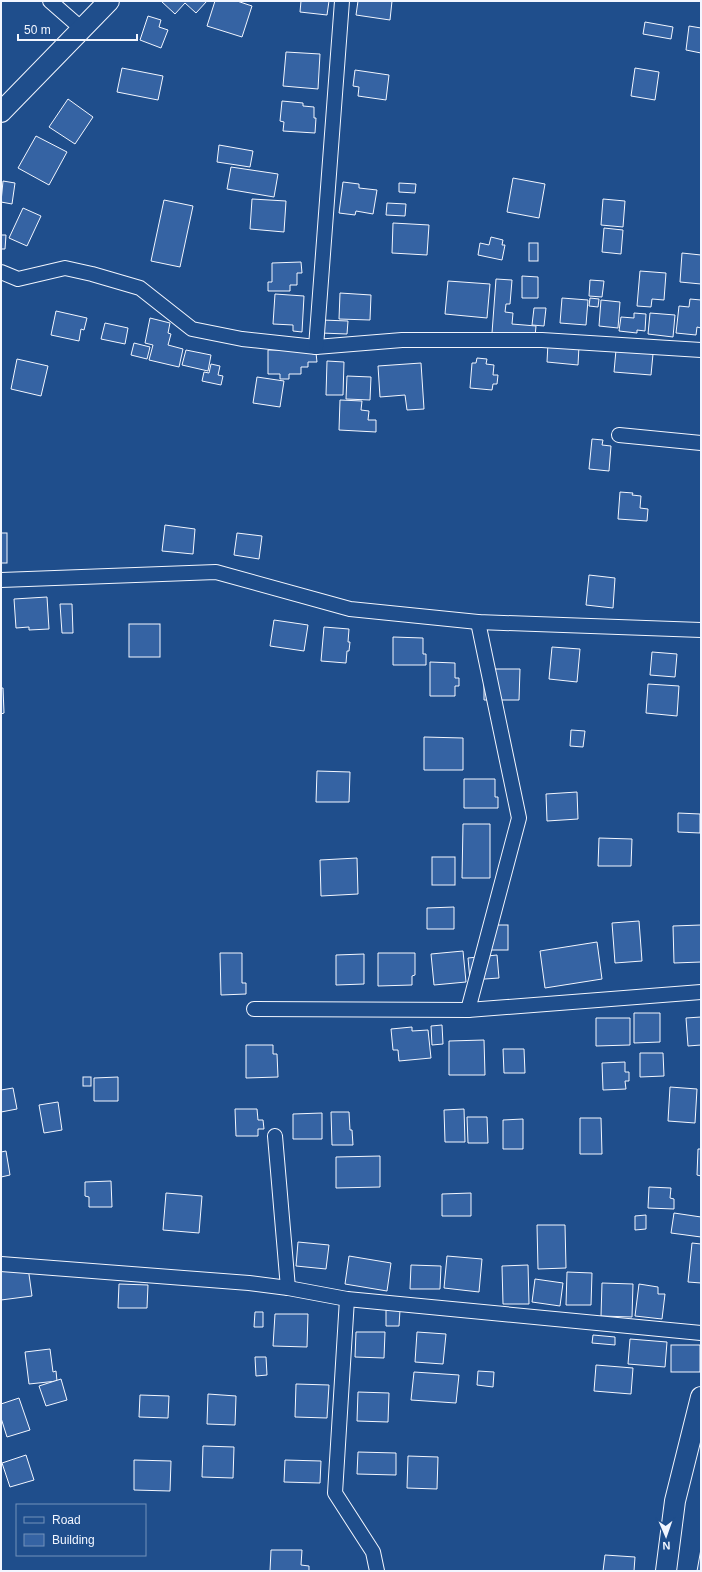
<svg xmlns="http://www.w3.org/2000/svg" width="702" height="1572" font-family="Arial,sans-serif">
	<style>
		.building { fill: #3563a3; stroke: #f2f6ff }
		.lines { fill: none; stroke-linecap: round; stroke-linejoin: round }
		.street-casing { stroke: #f2f6ff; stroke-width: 16 }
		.secondary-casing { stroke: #f2f6ff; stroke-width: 22 }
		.street { stroke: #1f4e8c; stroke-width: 14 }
		.secondary { stroke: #1f4e8c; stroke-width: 20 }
	</style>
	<rect width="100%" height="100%" fill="#1f4e8c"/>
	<g class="building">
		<polygon points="161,1 207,1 196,13 185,3 175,14"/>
		<polygon points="215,1 237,1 252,6 242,37 207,26"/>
		<polygon points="301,1 329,1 327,15 300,12"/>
		<polygon points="358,1 392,1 390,20 356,15"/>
		<polygon points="148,16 161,20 159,27 168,30 161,48 140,40"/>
		<polygon points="645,22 673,27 671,39 643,34"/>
		<polygon points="689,26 701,28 701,53 686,50"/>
		<polygon points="286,52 320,54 318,89 283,86"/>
		<polygon points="122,68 163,76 158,100 117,92"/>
		<polygon points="635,68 659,72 655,100 631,96"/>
		<polygon points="355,70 389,75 386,100 358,96 359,87 353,86"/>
		<polygon points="68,99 93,117 75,144 49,127"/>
		<polygon points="282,101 303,103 303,106 314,107 314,118 316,118 315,133 283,131 284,122 280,121"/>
		<polygon points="36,136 67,152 49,185 18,168"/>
		<polygon points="219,145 253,151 250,167 217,162"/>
		<polygon points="231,167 278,174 274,197 227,189"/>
		<polygon points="513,178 545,184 539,218 507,212"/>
		<polygon points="3,181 15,183 12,204 1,202"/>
		<polygon points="343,182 359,184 359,188 377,190 373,214 356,211 355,215 339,213"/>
		<polygon points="399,183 416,184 415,193 399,192"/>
		<polygon points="252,199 286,201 284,232 250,229"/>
		<polygon points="603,199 625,201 623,227 601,225"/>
		<polygon points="164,200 193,206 180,267 151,261"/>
		<polygon points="387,203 406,204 405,216 386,215"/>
		<polygon points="23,208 41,216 27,246 9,238"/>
		<polygon points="393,223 429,225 427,255 392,253"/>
		<polygon points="604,228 623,230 621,254 602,252"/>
		<polygon points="1,235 6,235 5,249 1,249"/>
		<polygon points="491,237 503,240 502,245 505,245 502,260 478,255 480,243 489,245"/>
		<rect x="529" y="243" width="9" height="18"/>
		<polygon points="682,253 701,255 701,284 680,282"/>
		<polygon points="301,262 302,273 297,273 297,285 290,285 290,291 268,291 268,282 272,282 272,263"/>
		<polygon points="640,271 666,273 664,300 652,299 651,307 637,306"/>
		<polygon points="522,276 538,277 538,298 522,298"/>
		<polygon points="496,279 512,280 510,304 506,304 505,312 513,313 512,324 536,326 535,337 492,333"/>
		<polygon points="590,280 604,281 602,297 589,296"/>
		<polygon points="448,281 490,284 487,318 445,314"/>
		<polygon points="340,293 371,295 370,320 339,319"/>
		<polygon points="275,294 304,296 302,332 293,331 293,325 273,324"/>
		<polygon points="562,298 588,300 586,325 560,323"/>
		<polygon points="590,298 599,299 598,307 589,306"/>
		<polygon points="690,299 701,300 701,328 697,327 696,335 676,333 679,306 689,307"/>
		<polygon points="601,300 620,302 618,328 599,326"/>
		<polygon points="534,308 546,308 544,326 532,325"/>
		<polygon points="56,311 87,318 84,330 81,329 79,341 51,335"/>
		<polygon points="634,313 646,314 645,331 637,330 637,333 619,331 621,317 634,318"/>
		<polygon points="650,313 675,315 673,337 648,334"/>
		<polygon points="150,318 170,323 168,333 171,334 168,345 183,349 179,367 149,360 153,345 145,343"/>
		<polygon points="322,320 348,321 347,334 321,333"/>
		<polygon points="105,323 128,328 125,344 101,339"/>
		<polygon points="134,343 150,347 147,359 131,355"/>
		<polygon points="548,343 579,346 578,365 547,362"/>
		<polygon points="186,350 211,355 208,371 182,365"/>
		<polygon points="268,350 308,350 316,353 317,362 308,362 308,367 301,367 301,374 289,374 289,379 280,379 280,374 268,374"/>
		<polygon points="616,350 653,354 651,375 614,372"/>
		<polygon points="477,358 487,359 486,364 494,365 493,375 498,375 497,384 493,384 492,390 470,388 472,363 476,363"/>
		<polygon points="17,359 48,366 41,396 11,389"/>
		<polygon points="327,361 344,362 343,395 326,395"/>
		<polygon points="421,363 424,409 407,410 405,395 380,397 378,366"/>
		<polygon points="211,364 220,366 218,375 223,376 221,385 202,381 204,372 209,373"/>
		<polygon points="347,376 371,377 370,400 346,399"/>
		<polygon points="257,377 284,381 280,407 253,403"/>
		<polygon points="340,400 362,401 361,410 369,411 368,420 376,420 376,432 339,430"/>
		<polygon points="592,439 603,440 602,445 611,446 609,471 589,469"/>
		<polygon points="620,492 633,493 632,495 641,496 640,508 648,509 647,521 618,519"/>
		<polygon points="165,525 195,529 193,554 162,551"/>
		<rect x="1" y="533" width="6" height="30"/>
		<polygon points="237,533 262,536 259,559 234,555"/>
		<polygon points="589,575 615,578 613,608 586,605"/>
		<polygon points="47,597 49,629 29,630 29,627 16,628 14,599"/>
		<polygon points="60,604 72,604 73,633 62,633"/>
		<polygon points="274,620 308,625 304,651 270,646"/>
		<rect x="129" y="624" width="31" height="33"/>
		<polygon points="324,627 349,629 348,642 350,642 349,651 347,651 346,663 321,661"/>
		<polygon points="393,637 423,638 423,654 426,654 426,665 393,665"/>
		<polygon points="552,647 580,649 577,682 549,679"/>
		<polygon points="652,652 677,654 675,677 650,675"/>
		<polygon points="430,662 455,663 455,678 459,678 459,686 455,686 455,696 430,696"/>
		<polygon points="484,669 520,669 519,700 484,700"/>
		<polygon points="648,684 679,686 677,716 646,713"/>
		<polygon points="1,688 3,688 4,713 1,714"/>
		<polygon points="571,730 585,731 583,747 570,746"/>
		<polygon points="424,737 463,738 463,770 424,770"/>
		<polygon points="317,771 350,772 349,802 316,802"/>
		<polygon points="464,779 495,779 495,797 498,797 498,808 464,808"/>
		<polygon points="577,792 578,819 547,821 546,794"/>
		<polygon points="678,813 700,814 700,833 678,832"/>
		<polygon points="463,824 490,824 490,878 462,878"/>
		<polygon points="599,838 632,839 631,866 598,866"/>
		<rect x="432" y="857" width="23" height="28"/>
		<polygon points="357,858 358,894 321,896 320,860"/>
		<polygon points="454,907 454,929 427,929 427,908"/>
		<polygon points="639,921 642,961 615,963 612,923"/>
		<rect x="488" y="925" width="20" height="25"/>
		<polygon points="701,925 701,962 674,963 673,926"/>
		<polygon points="597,942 602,979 545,988 540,951"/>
		<polygon points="463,951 466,982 434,985 431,954"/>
		<polygon points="220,953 242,953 242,983 246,983 246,994 221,995"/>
		<polygon points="378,953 415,953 415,975 412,976 412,985 378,986"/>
		<polygon points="364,954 364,984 336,985 336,955"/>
		<polygon points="497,955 499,978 470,980 468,958"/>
		<polygon points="634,1013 660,1013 660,1042 634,1043"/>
		<polygon points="701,1017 701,1045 688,1046 686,1018"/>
		<polygon points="596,1018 630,1018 630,1045 596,1046"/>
		<polygon points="442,1025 443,1044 432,1045 431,1026"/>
		<polygon points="412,1027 412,1031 428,1030 431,1058 399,1061 398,1050 393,1050 391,1029"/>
		<polygon points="484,1040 485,1075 449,1075 449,1041"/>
		<polygon points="246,1045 273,1045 273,1054 277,1054 278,1077 246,1078"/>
		<polygon points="503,1049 524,1049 525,1073 504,1073"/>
		<polygon points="640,1053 663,1053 664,1076 640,1077"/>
		<polygon points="625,1062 625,1072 629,1072 629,1081 625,1081 626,1089 603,1090 602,1063"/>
		<rect x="83" y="1077" width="8" height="9"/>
		<polygon points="118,1077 118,1101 94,1101 94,1078"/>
		<polygon points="670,1087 697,1089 695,1123 668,1121"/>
		<polygon points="13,1088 17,1109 1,1112 1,1090"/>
		<polygon points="58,1102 62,1130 44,1133 39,1105"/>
		<polygon points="235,1109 257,1109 258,1120 263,1120 264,1129 258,1129 258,1136 236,1136"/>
		<polygon points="464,1109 465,1142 445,1142 444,1110"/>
		<polygon points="331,1112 349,1112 350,1130 352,1130 353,1145 332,1145"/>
		<polygon points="322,1113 322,1139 293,1139 293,1114"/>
		<polygon points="467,1117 487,1117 488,1143 468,1143"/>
		<polygon points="580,1118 601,1118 602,1154 580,1154"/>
		<polygon points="523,1119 523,1149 503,1149 503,1120"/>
		<polygon points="698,1149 701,1149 701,1176 697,1175"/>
		<polygon points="6,1151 10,1175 1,1177 1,1152"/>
		<polygon points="380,1156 380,1187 336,1188 336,1157"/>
		<polygon points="111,1181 112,1207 89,1207 89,1197 85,1196 85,1182"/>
		<polygon points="649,1187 671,1188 670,1198 674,1199 674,1209 648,1208"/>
		<polygon points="166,1193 202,1196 199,1233 163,1230"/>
		<polygon points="471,1193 471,1216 442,1216 442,1194"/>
		<polygon points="674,1213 701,1217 701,1237 671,1233"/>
		<polygon points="646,1215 646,1229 635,1230 635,1216"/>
		<polygon points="537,1225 565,1225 566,1268 538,1269"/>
		<polygon points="298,1242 329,1245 326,1269 296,1266"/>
		<polygon points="692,1243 701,1244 701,1283 688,1282"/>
		<polygon points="349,1256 391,1263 387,1291 345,1284"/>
		<polygon points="447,1256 482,1259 479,1292 444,1288"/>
		<polygon points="411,1265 441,1266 440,1289 410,1289"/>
		<polygon points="528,1265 529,1304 503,1304 502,1266"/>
		<polygon points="28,1267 32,1296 1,1300 1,1271"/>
		<polygon points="567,1272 592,1273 591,1305 566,1305"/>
		<polygon points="535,1279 563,1283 560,1306 532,1302"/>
		<polygon points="602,1283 633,1284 632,1317 601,1316"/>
		<polygon points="119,1284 148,1285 147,1308 118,1308"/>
		<polygon points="639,1284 658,1287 658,1294 665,1294 662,1319 635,1316"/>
		<polygon points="386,1310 400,1310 399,1326 386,1326"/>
		<polygon points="255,1312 263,1312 263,1327 254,1327"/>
		<polygon points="275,1314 308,1314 307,1347 273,1346"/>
		<polygon points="356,1332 385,1332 384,1358 355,1357"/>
		<polygon points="417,1332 446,1334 443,1364 415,1362"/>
		<polygon points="593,1335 615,1337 615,1345 592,1343"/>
		<polygon points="630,1339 667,1342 665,1367 628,1364"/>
		<rect x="671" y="1345" width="29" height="27"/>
		<polygon points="50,1349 53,1372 56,1371 57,1381 29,1384 25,1352"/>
		<polygon points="255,1357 266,1357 267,1375 256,1376"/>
		<polygon points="596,1365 633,1368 631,1394 594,1391"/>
		<polygon points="478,1371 494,1372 493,1387 477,1385"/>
		<polygon points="414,1372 459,1375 456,1403 411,1400"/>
		<polygon points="61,1379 67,1400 46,1406 39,1386"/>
		<polygon points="296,1384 329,1385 327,1418 295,1417"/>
		<polygon points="358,1392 389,1393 388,1422 357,1421"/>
		<polygon points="208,1394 236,1396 235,1425 207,1424"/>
		<polygon points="140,1395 169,1396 168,1418 139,1417"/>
		<polygon points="19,1398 30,1430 7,1437 1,1418 1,1404"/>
		<polygon points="203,1446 234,1447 233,1478 202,1477"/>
		<polygon points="358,1452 396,1453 396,1475 357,1474"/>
		<polygon points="26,1455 34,1480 10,1487 2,1463"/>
		<polygon points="408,1456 438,1457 437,1489 407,1488"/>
		<polygon points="134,1460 171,1461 170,1491 134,1490"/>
		<polygon points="285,1460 321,1461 320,1483 284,1482"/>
		<polygon points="701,1549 701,1571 697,1571"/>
		<polygon points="271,1550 302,1550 301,1565 309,1566 309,1571 270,1571"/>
		<polygon points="605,1555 635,1557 634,1571 603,1571"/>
	</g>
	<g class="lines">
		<defs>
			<g id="street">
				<polyline points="50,1 82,29"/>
				<polyline points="1,272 18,279 65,268 92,274 140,288 192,329 242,339 316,347 402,340 542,340 701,350"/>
				<polyline points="316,347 342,1"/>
				<polyline points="619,435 701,443"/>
				<polyline points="1,580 216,572 350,609 478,622 701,630"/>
				<polyline points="254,1009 468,1010 701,992"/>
				<polyline points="468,1010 519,818 478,622"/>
				<polyline points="275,1136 288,1288"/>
				<polyline points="1,1264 249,1283 288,1288 347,1299 701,1333"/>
				<polyline points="347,1299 335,1493 373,1552 377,1571"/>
			</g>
			<g id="secondary">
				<polyline points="1,112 109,1"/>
				<polyline points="666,1571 675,1501 701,1397"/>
			</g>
		</defs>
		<use href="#street" class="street-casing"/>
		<use href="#secondary" class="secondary-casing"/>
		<use href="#street" class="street"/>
		<use href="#secondary" class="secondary"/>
	</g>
	<rect width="702" height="1572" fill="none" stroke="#f2f6ff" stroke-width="4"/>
	<rect x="16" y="1504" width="130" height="52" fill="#1f4e8c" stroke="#7391ba"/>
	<rect x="24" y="1517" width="20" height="6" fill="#1f4e8c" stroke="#7391ba"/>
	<text x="52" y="1524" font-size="12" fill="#f2f6ff">Road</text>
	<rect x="24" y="1534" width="20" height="12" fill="#3563a3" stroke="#7391ba"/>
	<text x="52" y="1544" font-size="12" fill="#f2f6ff">Building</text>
	<g transform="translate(666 1536) rotate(178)" stroke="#1f4e8c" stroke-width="3" paint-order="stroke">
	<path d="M0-3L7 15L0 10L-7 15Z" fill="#f2f6ff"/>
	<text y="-6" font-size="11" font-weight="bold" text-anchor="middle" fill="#f2f6ff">N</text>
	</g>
	<path d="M18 34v6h119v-6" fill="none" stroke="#f2f6ff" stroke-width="2"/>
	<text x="24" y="34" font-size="12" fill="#f2f6ff" stroke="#1f4e8c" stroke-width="3" paint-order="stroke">50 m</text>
</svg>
